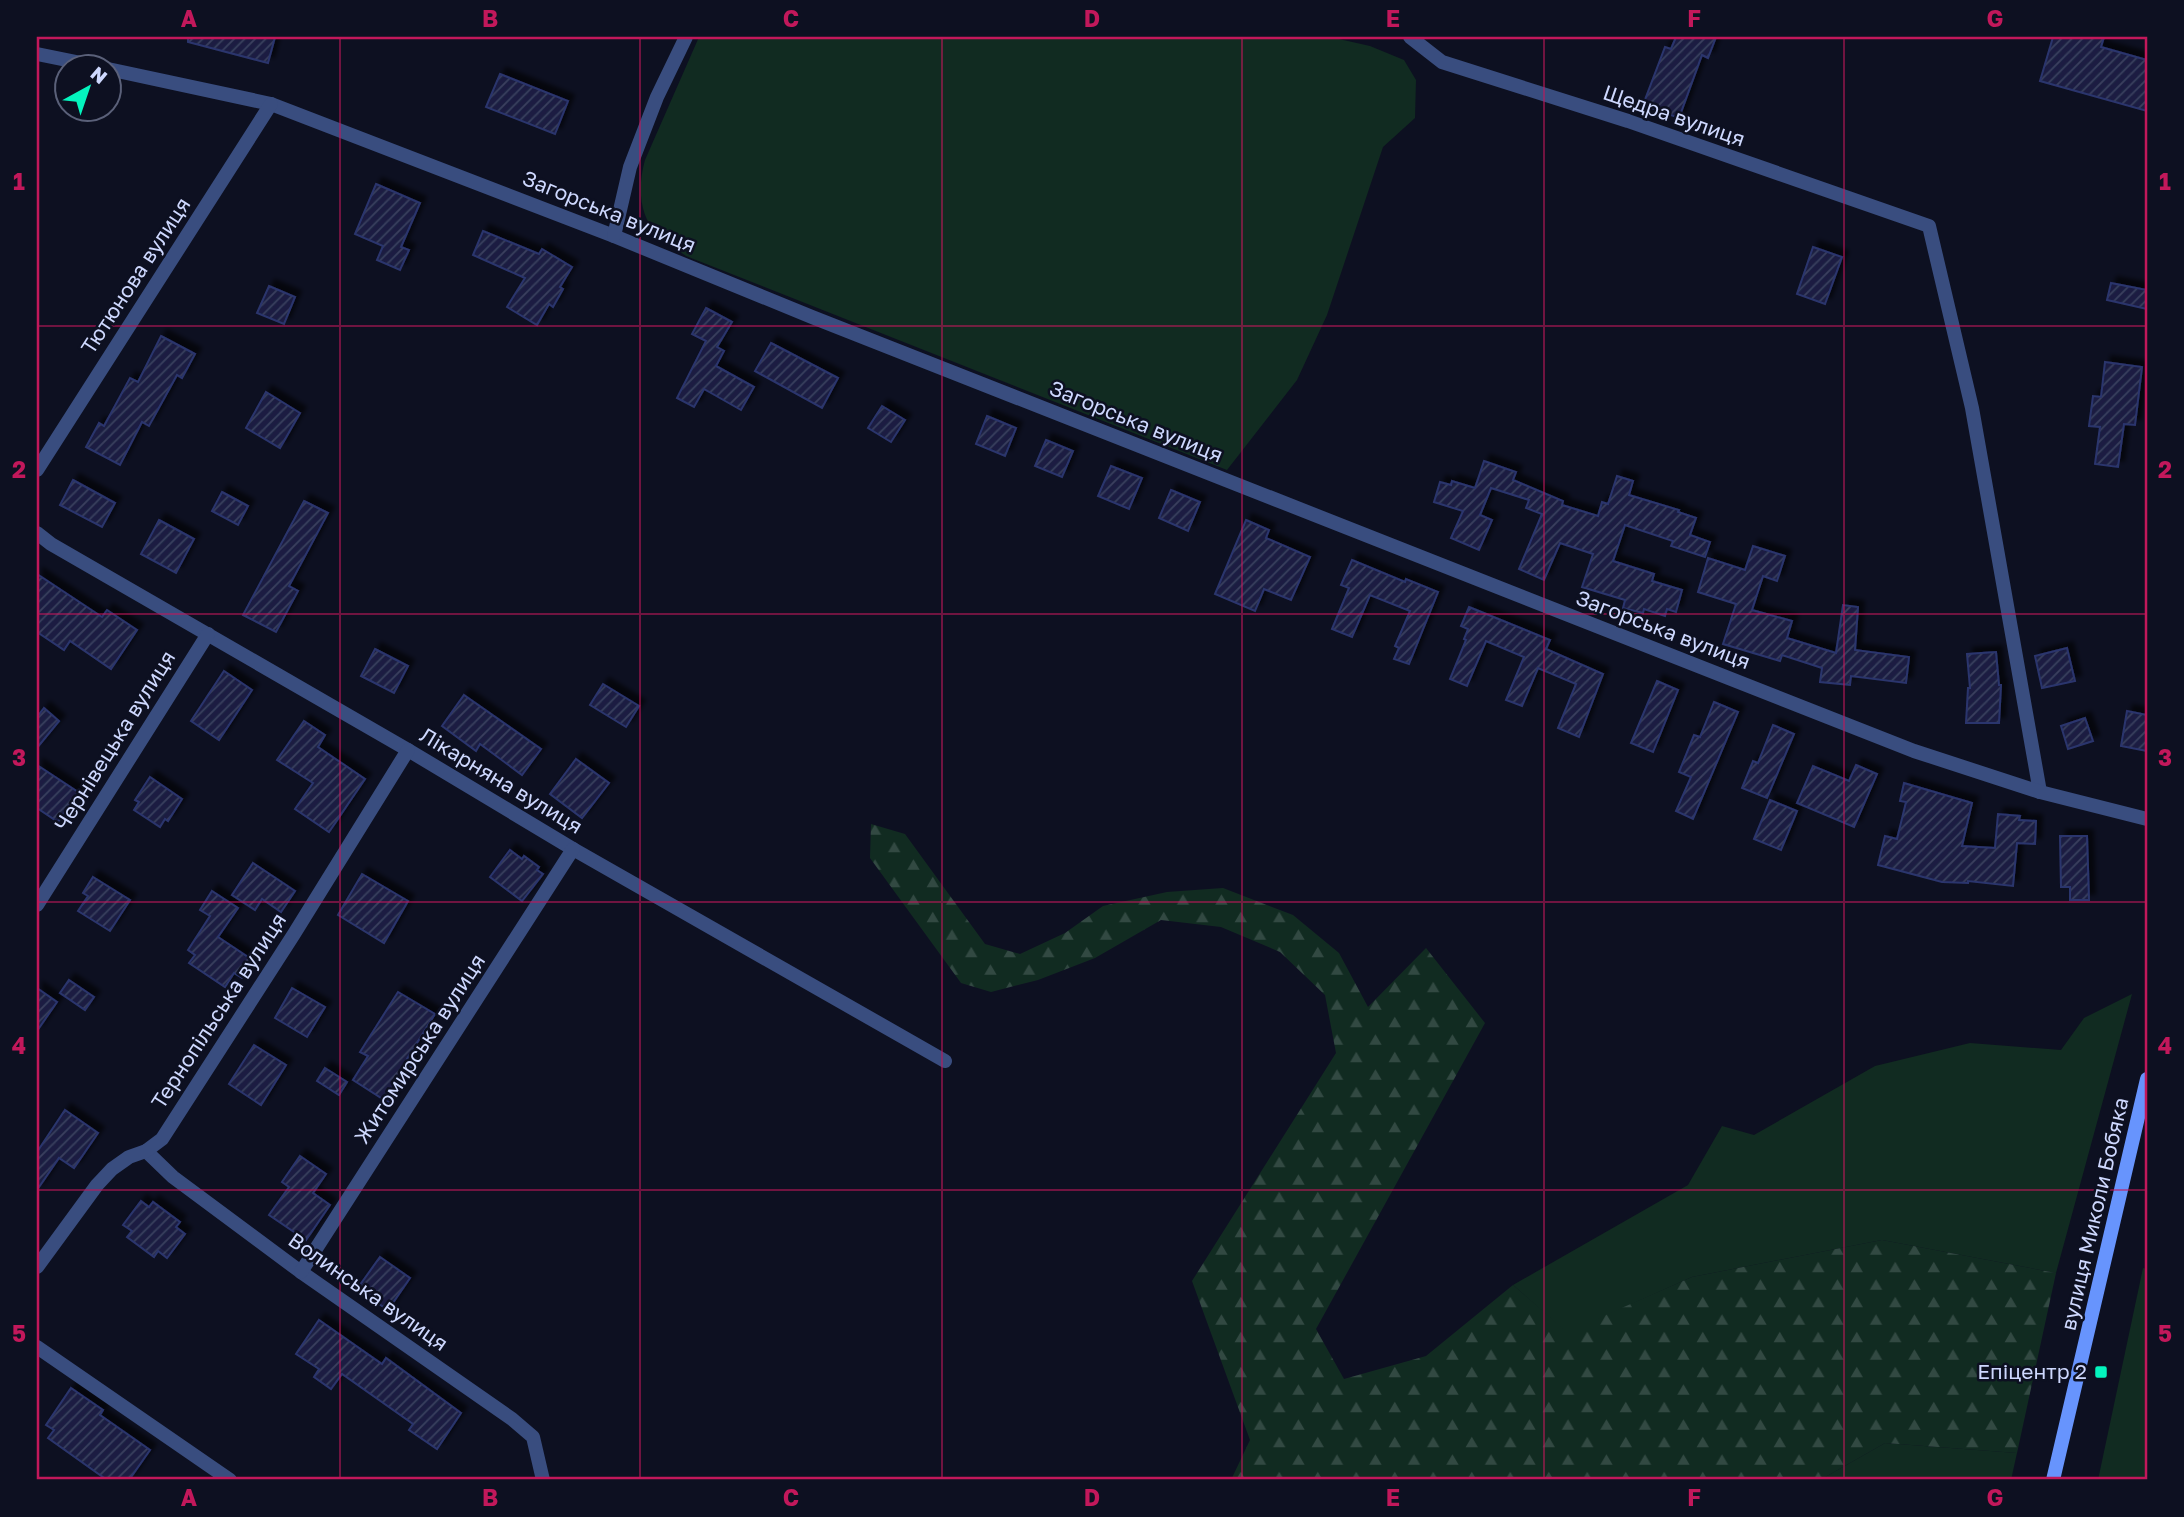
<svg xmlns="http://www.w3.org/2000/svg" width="2184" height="1517" font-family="'Golos Text',sans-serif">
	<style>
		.grass { fill: #112b21 }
		.forest { fill: url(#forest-firs) }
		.building { fill: url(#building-hatch); stroke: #2c356d; stroke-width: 2; filter: url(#shadow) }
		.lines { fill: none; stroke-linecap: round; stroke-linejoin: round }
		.street { stroke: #394d7f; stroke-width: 14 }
		.secondary { stroke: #6794fd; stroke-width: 14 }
		.grid { fill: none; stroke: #c2185b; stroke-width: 2; stroke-opacity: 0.55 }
		.poi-dot { fill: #04f4be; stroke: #0d1021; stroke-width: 2.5 }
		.labels { text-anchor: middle; stroke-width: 5; stroke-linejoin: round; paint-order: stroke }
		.street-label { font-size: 21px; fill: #ced8fe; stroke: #0d1021 }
		.poi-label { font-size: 21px; fill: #ced8fe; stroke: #0d1021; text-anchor: end }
		.neatline { fill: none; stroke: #c2185b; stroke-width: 2.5 }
		.grid-label { font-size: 23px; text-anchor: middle; font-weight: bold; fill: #c2185b }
	</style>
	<defs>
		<pattern id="forest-firs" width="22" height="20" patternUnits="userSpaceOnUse" patternTransform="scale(1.75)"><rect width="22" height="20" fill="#112b21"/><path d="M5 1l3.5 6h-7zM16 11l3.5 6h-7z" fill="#324942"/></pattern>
		<pattern id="building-hatch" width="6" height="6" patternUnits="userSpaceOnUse" patternTransform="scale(1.75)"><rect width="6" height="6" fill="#1a1f42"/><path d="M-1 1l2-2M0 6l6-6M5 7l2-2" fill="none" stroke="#3a3f5e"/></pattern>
		<filter id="shadow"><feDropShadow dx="6" dy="-6" stdDeviation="2" flood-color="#0009"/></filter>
	</defs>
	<rect width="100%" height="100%" fill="#0d1021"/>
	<g class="grass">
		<path d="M 699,37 L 1330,37 L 1370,46 L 1404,60 L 1416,80 L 1415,118 L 1383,147 L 1327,315 L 1297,380 L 1227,470 L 686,256 C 677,249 665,243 658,235 C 638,215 638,185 645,160 Z"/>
		<polygon points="2132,994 2056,1273 1882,1240 1692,1277 1567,1333 1513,1285 1688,1185 1722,1126 1754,1135 1875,1066 1970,1043 2061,1050 2084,1018"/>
		<polygon points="2143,1268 2147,1269 2147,1480 2098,1480"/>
		<polygon points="1885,1443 2017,1453 2011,1480 1820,1480"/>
	</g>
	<polygon class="forest" points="871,824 905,834 985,944 1020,954 1065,933 1103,906 1167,892 1223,888 1293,915 1339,953 1368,1007 1426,948 1485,1023 1316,1329 1344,1379 1426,1356 1513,1285 1567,1332 1692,1277 1882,1240 2056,1273 2017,1453 1885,1443 1820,1480 1231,1480 1250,1440 1192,1281 1336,1053 1325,995 1280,952 1221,927 1161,920 1095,958 1038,980 991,992 961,983 870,858"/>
	<g class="building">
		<polygon points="188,37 275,37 268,63 188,42"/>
		<polygon points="1676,37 1716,37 1708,58 1702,55 1679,118 1643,105 1665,47 1671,49"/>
		<polygon points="2053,37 2104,37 2101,47 2147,60 2147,111 2040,81"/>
		<polygon points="500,74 568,101 555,134 486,107"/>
		<polygon points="376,184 420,203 401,247 409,250 400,270 377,260 383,246 355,234"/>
		<polygon points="483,231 539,254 542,249 572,267 560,287 563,289 553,307 549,304 537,325 507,307 525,278 473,255"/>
		<polygon points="1813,247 1842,257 1825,304 1797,294"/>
		<polygon points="2111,283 2147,290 2147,309 2107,300"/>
		<polygon points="269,286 295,297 284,324 257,313"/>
		<polygon points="706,308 732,322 717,347 724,351 716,366 754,387 741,410 704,389 694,407 677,398 706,341 692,334"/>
		<polygon points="161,336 195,354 182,378 177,375 149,426 142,422 120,465 86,447 99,423 104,426 130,378 138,382"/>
		<polygon points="771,343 838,378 822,408 755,371"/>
		<polygon points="2105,362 2142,367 2135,425 2124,424 2118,467 2095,464 2100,427 2089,426 2093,396 2101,397"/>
		<polygon points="266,392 300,413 280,448 246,428"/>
		<polygon points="882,406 905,420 891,442 868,428"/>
		<polygon points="987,416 1016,428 1005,456 976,444"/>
		<polygon points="1046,440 1073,451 1062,477 1035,466"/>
		<polygon points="1484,461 1516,472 1513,480 1563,501 1562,505 1598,516 1602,502 1608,504 1617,476 1633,481 1629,495 1679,510 1678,512 1696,518 1690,535 1710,542 1705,557 1671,546 1673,541 1625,525 1613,561 1654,574 1652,581 1682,590 1676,612 1667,609 1665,616 1644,609 1643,613 1623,608 1625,600 1582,587 1593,554 1560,543 1544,580 1519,569 1542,514 1526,508 1529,500 1491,488 1480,515 1492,520 1479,550 1451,538 1463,511 1434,502 1440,482 1451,485 1452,481 1475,488"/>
		<polygon points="1111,466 1142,478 1129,509 1098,496"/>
		<polygon points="73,480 115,503 102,527 60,505"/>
		<polygon points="1171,490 1200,502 1188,531 1159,518"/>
		<polygon points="222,492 248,506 238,525 212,511"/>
		<polygon points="304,501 328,513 289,586 298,591 276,632 243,615"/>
		<polygon points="159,520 194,539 176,573 141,554"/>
		<polygon points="1246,520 1269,530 1266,538 1310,557 1291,600 1264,589 1255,611 1215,594"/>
		<polygon points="1753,546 1785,556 1777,581 1763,576 1752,610 1792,621 1787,638 1836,653 1843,605 1858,607 1855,650 1909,657 1906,683 1851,676 1850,685 1820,682 1822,668 1782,655 1780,661 1723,644 1736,604 1698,592 1708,558 1745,570"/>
		<polygon points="1352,560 1405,582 1406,579 1438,592 1409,664 1394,659 1399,648 1395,646 1410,611 1370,595 1352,637 1332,629 1349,588 1341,585"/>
		<polygon points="37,574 102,617 107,610 137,630 111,669 70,641 64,650 37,632"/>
		<polygon points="1469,607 1550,640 1546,649 1603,674 1579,737 1558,728 1576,684 1538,668 1522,706 1506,700 1524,657 1486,641 1467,686 1450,679 1466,640 1464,639 1468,629 1461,626"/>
		<polygon points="2067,648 2075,681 2042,688 2035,656"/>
		<polygon points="375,649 408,666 394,693 361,676"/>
		<polygon points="1996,652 1999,685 2001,685 1999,723 1966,723 1968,688 1970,688 1967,654"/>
		<polygon points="224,671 252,690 219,740 191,721"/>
		<polygon points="1657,681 1678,690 1653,752 1631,743"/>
		<polygon points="603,684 639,706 626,727 590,705"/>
		<polygon points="464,695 541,749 522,775 480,744 476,751 442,726"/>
		<polygon points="1714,702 1738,712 1693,819 1676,811 1691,777 1679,772 1694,735 1700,737"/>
		<polygon points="44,708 59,721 37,748 37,717"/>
		<polygon points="2127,711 2147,715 2147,751 2121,746"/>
		<polygon points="2085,718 2093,741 2068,749 2061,726"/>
		<polygon points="304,721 325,735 318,747 365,779 329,832 295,809 313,783 277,760"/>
		<polygon points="1773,725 1794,734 1767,798 1742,788 1753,761 1758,763"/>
		<polygon points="576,759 609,783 582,818 550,794"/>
		<polygon points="37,765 78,792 58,822 37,808"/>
		<polygon points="1856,765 1877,774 1854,827 1797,803 1813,766 1849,781"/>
		<polygon points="150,777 182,799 168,821 165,819 160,827 134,810 139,802 135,800"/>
		<polygon points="1904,783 1972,803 1962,846 1995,848 1998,814 2020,816 2019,820 2036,821 2035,844 2017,843 2013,886 1968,881 1968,883 1942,882 1878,865 1885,836 1897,839 1906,802 1900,801"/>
		<polygon points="1770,800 1797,811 1781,850 1754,839"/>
		<polygon points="2060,836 2087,836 2089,900 2070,900 2070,887 2061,887"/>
		<polygon points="510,850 522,859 524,856 539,867 537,870 543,874 522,901 490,877"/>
		<polygon points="253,863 295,891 281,912 262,899 255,910 232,895"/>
		<polygon points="362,874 408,901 384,943 338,915"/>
		<polygon points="93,877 130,900 110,931 78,911 88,896 83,893"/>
		<polygon points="212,891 238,908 218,937 254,961 242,978 234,973 225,987 189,963 195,955 188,950 210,916 200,910"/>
		<polygon points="69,980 94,997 85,1010 60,993"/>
		<polygon points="37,988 57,1002 37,1031"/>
		<polygon points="292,988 325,1007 307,1037 275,1018"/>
		<polygon points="398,992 435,1014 407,1059 414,1063 389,1103 353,1080 368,1056 360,1052"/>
		<polygon points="254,1045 286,1065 261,1105 229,1084"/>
		<polygon points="325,1068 347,1082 339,1095 317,1081"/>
		<polygon points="65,1110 98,1133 74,1168 59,1158 37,1190 37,1152"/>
		<polygon points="300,1156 326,1174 313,1193 330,1205 306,1240 269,1215 289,1187 282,1182"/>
		<polygon points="141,1201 149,1207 153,1202 180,1222 176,1227 185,1234 167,1258 158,1251 154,1257 127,1237 132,1231 123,1225"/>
		<polygon points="380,1257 410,1278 388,1310 357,1289"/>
		<polygon points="319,1320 382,1364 386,1358 461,1413 437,1449 409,1430 413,1424 342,1374 331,1389 314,1377 319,1369 296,1354"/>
		<polygon points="71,1388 103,1410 100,1415 150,1450 129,1480 107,1480 48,1438 54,1430 46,1425"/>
	</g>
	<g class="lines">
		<g class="street">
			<polyline points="1410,37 1442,62 1628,121 1929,226 1972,408 2040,792"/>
			<polyline points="37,54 96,66"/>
			<polyline points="108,69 271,104 614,236 812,317 1914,751 2040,792 2147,819"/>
			<polyline points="614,236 630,167 657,97 686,37"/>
			<polyline points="37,470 271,104"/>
			<polyline points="37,533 51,544 408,750 573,849 945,1061"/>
			<polyline points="37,905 208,634"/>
			<polyline points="146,1151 173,1177 301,1272 512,1419 533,1437 543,1480"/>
			<polyline points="37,1267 97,1185 112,1169 129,1157 146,1151 162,1139 294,934 408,750"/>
			<polyline points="301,1272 573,849"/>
			<polyline points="37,1347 230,1480"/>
		</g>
		<polyline class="secondary" points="2053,1480 2147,1079"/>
	</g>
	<path class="grid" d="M 340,37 L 340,1480M 640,37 L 640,1480M 942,37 L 942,1480M 1242,37 L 1242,1480M 1544,37 L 1544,1480M 1844,37 L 1844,1480M 37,326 L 2147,326M 37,614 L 2147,614M 37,902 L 2147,902M 37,1190 L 2147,1190"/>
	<rect class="poi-dot" x="2094" y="1365" width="14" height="14" rx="3.5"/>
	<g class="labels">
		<g class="street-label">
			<text transform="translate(1674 116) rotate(19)" y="7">Щедра вулиця</text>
			<text transform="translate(609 212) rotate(22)" y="7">Загорська вулиця</text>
			<text transform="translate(136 276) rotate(-57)" y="7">Тютюнова вулиця</text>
			<text transform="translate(1136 422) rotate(22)" y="7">Загорська вулиця</text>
			<text transform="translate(1663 630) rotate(21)" y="7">Загорська вулиця</text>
			<text transform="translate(115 741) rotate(-58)" y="7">Чернівецька вулиця</text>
			<text transform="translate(501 781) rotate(31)" y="7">Лікарняна вулиця</text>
			<text transform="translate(219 1011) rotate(-57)" y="7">Тернопільська вулиця</text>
			<text transform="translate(420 1049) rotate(-57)" y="7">Житомирська вулиця</text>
			<text transform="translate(2095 1214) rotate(-77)" y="7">вулиця Миколи Бобяка</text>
			<text transform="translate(368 1292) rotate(35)" y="7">Волинська вулиця</text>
		</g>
		<g class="poi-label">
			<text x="2087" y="1379">Епіцентр 2</text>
		</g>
	</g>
	<rect width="2184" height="1517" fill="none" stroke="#0d1021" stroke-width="77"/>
	<g transform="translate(88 88) rotate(40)"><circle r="33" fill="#0d1021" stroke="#5a6079" stroke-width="2"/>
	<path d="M0-5L12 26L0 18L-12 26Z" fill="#04f4be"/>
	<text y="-10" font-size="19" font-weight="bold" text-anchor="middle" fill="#ced8fe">N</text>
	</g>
	<rect x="38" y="38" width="2108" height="1440" class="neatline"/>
	<g class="grid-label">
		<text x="189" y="27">A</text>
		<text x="490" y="27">B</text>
		<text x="791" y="27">C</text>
		<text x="1092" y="27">D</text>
		<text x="1393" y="27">E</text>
		<text x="1694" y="27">F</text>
		<text x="1995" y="27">G</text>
		<text x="19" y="190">1</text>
		<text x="2165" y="190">1</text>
		<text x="19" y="478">2</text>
		<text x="2165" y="478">2</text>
		<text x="19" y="766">3</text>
		<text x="2165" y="766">3</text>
		<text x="19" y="1054">4</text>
		<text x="2165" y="1054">4</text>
		<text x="19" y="1342">5</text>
		<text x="2165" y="1342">5</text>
		<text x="189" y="1506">A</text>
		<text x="490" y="1506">B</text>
		<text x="791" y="1506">C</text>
		<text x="1092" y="1506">D</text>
		<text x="1393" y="1506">E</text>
		<text x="1694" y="1506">F</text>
		<text x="1995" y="1506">G</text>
	</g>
</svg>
